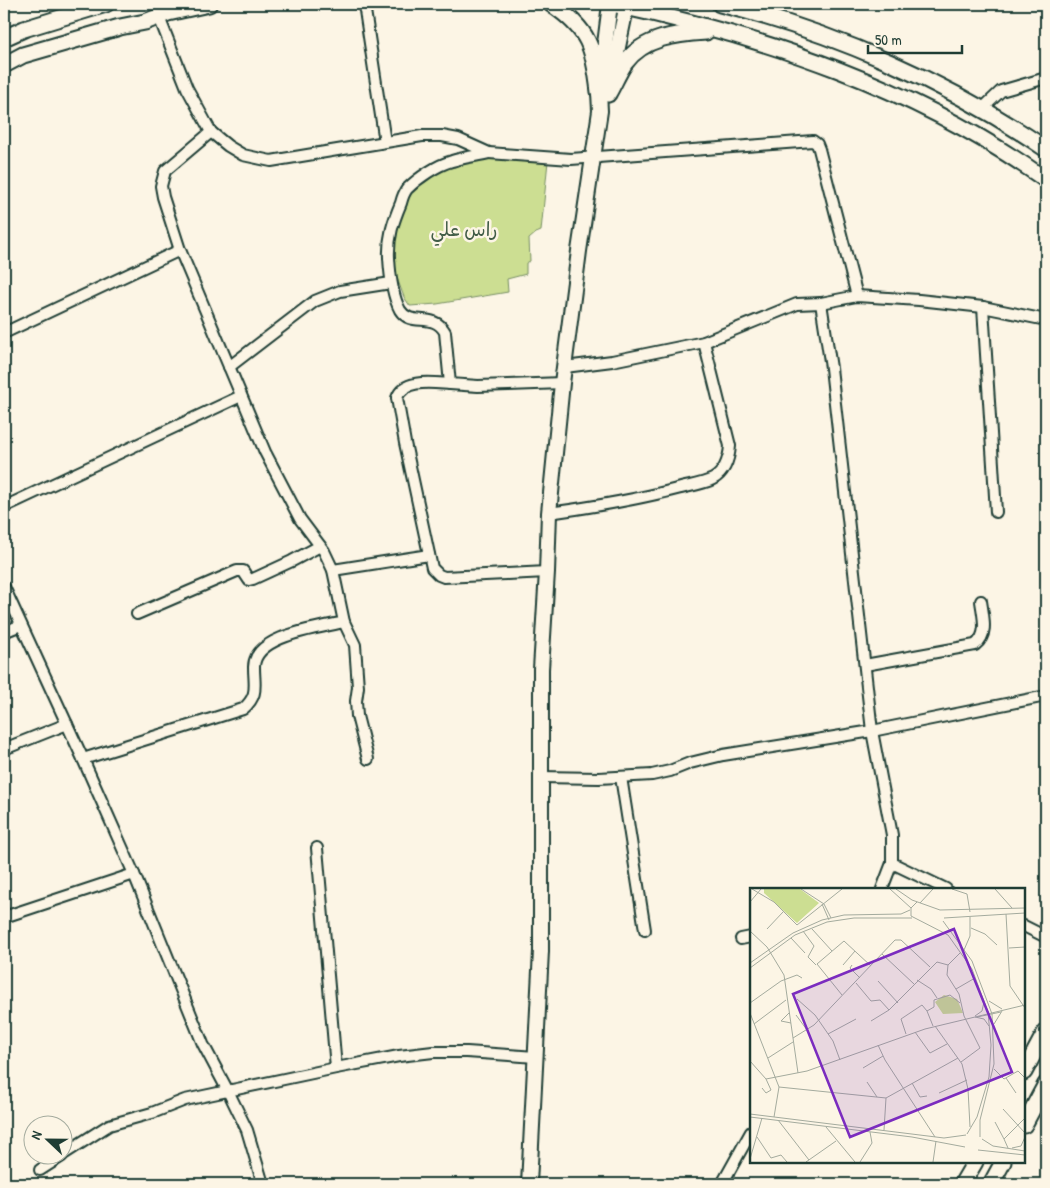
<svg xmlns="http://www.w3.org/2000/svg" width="1050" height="1188" font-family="'Patrick Hand','Playpen Sans Arabic',sans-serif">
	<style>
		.green { fill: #ccde92; stroke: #768e63 }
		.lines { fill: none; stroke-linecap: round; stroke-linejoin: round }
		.street-casing { stroke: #1f3d34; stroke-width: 14 }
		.secondary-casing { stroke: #1f3d34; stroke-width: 18 }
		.primary-casing { stroke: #1f3d34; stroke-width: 19 }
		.street { stroke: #fcf5e5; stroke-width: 10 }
		.secondary { stroke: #fcf5e5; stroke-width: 14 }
		.primary { stroke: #fcf5e5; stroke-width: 15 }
		.labels { text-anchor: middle; stroke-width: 5; stroke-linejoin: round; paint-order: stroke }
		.park-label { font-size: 19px; fill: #425d47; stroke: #fcf5e5 }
		.inset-road { fill: none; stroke: #a4ab9e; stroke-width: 1 }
		.view { fill: #7b2cbf; fill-opacity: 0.15; stroke: #7b2cbf; stroke-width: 2.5 }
		.inset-edge { fill: none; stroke: #1f3d34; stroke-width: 2.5 }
	</style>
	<rect width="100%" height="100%" fill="#fcf5e5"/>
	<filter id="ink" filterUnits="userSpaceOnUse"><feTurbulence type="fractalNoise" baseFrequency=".02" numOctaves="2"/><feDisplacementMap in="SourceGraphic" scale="10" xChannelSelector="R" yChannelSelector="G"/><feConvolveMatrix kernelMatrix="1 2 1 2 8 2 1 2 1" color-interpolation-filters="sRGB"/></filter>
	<g filter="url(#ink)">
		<polygon class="green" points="478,157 548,161 541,231 536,233 529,239 530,261 526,263 526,274 507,279 508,292 437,304 410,306 404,297 397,278 392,257 391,235 406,192 436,169"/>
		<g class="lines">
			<defs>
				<g id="street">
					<polyline points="364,4 385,142"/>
					<polyline points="982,109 1001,91 1046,78"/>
					<polyline points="211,132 228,146 243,155 271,161 422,136 442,136 458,139 489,153 571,159 813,141 817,144 819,149 857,296"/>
					<path d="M 489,153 C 477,156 464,157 452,161 C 437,165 418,178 407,189 C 404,193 402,199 401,203 C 393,222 388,237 389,258 C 390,275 392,295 400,310 C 411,328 433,311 445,332 L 450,384 L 478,386 L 562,383"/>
					<polyline points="821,303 831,368 872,731 892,835 892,863 882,889"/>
					<polyline points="983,307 996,512"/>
					<polyline points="4,333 180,250"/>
					<polyline points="229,367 315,301 340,291 391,283"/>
					<polyline points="565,367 612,361 704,342 797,304 821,303 857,296 919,300 983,307 1046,320"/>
					<path d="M 450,384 C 433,383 404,378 397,398 L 405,443 L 432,568 L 439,575 L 444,577 L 547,572"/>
					<polyline points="4,507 241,396"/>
					<path d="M 549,513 C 592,507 635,500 677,489 C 688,486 703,484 713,479 C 725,472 729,459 730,446 L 704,342"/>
					<polyline points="333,570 429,555"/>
					<polyline points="4,587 83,759 134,874 203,1044 228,1091 247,1130 263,1184"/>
					<polyline points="137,614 237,571 243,571 249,580 253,579 292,561 320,546"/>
					<polyline points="344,622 355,645 358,687 356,701 357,716 368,759"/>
					<polyline points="4,632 21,625"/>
					<path d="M 865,665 L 975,645 C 989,635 983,616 981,601"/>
					<polyline points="4,749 67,724"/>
					<path d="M 83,759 L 243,709 C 259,695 254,686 254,667 C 254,635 320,628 344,622 L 333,570 L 324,551 L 300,519 L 265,452 L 180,250 L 163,197 L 161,186 L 165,171 L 211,132 L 187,88 L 159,17"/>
					<polyline points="540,777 599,778 652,775 670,771 690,763 723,755 872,731 1046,696"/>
					<polyline points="621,777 645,930"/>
					<polyline points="317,848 336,1068"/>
					<polyline points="892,863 946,889"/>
					<polyline points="4,917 134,874"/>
					<polyline points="1024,926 1046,937"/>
					<polyline points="741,939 751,937"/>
					<polyline points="62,1155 109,1125 152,1113 185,1100 336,1068 399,1056 433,1052 467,1052 535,1057"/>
					<polyline points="40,1170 62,1156"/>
					<polyline points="722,1184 751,1132"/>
				</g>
				<g id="secondary">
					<polyline points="610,85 627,4"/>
					<polyline points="529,1184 541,951 541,669 547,572 549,513 562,383 579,251 600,111 599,92 610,4"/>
				</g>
				<g id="primary">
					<path d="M 551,4 C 589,29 594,48 599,92"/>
					<path d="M 612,4 C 766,37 917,88 1046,180"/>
					<path d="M 720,4 C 833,32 950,83 1046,149"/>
					<polyline points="4,38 24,29 106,4"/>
					<polyline points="4,65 23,55 120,27 145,22 168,13 209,4"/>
					<path d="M 608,94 C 614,84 618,73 625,63 C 644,37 676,34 706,32"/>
					<polyline points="1024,1072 1046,1031"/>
					<polyline points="1024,1125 1046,1084"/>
					<polyline points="962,1184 975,1162"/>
					<polyline points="991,1184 1003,1162"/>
				</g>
			</defs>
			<use href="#street" class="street-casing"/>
			<use href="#secondary" class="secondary-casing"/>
			<use href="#primary" class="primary-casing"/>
			<use href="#street" class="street"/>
			<use href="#secondary" class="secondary"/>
			<use href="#primary" class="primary"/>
		</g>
	</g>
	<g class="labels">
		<g class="park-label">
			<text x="464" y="236">راس علي</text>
		</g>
	</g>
	<g transform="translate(750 888)">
		<rect width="275" height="275" fill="#fcf5e5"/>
		<path d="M 14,1 L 50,1 L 69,15 L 47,35 L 14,5 ZM 194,107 L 207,111 L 213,125 L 193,126 L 185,114 Z" fill="#ccde92"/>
		<path class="inset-road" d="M 2,1 L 24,14 L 47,37 L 92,1M 51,1 L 74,16 L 81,30M 140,1 L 161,20M 146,1 L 162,12 L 190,22M 202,1 L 217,6 L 220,24M 245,1 L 262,20M 0,14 L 11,1M 167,14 L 161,20 L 161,28 L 198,47 L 222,81 L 238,124 L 241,157 L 239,189 L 227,229 L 217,246M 170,15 L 183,1M 72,16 L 79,32M 190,22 L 275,20M 256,26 L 260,98 L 275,120M 194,30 L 275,25M 193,33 L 222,73 L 242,126 L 244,176 L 230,232 L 230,249M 221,40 L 235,46 L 247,57M 17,41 L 33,24M 62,41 L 82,63M 0,43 L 17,59 L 34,87 L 48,185M 53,43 L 64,58 L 58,69 L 66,77M 41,50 L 55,65M 259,60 L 275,59M 214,62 L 220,48 L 220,29M 132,66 L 164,96M 0,75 L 43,45 L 72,32 L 94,27 L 151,26 L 160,22M 93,77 L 105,63M 102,77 L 100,80 L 110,90M 198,77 L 197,87 L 209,106 L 214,128 L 230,160 L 211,174M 0,80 L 45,47 L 77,34 L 104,30 L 162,30M 167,92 L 181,101 L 187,110M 128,93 L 148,115M 106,95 L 121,113 L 130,112 L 139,122 L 187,74 L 198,77 L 210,65M 206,101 L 225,90M 92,107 L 67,76 L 94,53 L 121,78M 47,111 L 65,127 L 83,153 L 90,172M 239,113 L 252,121M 0,115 L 31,93 L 47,87 L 52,90M 0,125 L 29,199 L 24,229M 39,125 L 31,133 L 41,135M 46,127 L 57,142M 225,128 L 232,123 L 234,114M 225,129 L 234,131 L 239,138M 227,129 L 251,124M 121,133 L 139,122M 4,136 L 36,112M 244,136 L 252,123M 183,138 L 177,123 L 184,119 L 184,112 L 200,107 L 210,115M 185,138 L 212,176 L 218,201 L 220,239M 165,144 L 180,165 L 197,156M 78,146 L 106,131M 156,146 L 151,131 L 172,117 L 177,123M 43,150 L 64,137 L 145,52 L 151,52 L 180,79M 128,157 L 135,172 L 185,249M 18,170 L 43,154M 0,173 L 16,191 L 57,183 L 175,141 L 275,117M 113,180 L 133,168M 244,181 L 254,191 L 268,183 L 275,190M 256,190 L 266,205M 117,194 L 127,209M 162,195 L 170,209 L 177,208M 29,199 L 136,210 L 208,170M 12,200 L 16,205 L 21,202 L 16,191M 189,205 L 217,192M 253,221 L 275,245M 0,226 L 194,250 L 216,247M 0,229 L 162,249 L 215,259M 28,232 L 59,272M 245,234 L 254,251M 76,239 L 105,274M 134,242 L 136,210M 7,249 L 21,270 L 31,267 L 37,274M 232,251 L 243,258 L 275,263M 258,260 L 254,251 L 275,230M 262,260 L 271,258 L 275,249M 228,262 L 275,267M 0,271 L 12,230M 56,274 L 86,253M 110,274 L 122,255 L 120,244M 183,274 L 186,253"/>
		<path class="view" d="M 204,41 L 262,184 L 100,249 L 43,106 Z"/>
		<rect width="275" height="275" class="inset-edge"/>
	</g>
	<rect width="1050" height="1188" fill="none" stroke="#fcf5e5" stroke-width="20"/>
	<rect x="10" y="10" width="1030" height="1168" fill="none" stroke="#1f3d34" stroke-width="2" filter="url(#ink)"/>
	<g transform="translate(48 1140) rotate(292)"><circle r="24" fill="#fcf5e5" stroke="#a4ab9e"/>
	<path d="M0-4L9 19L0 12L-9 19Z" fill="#1f3d34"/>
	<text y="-8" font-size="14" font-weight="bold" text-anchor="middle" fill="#1f3d34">N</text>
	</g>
	<path d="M868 45v8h94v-8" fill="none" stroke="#1f3d34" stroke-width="2.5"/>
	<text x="875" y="45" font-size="15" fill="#1f3d34" stroke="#fcf5e5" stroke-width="4" paint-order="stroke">50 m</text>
</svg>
